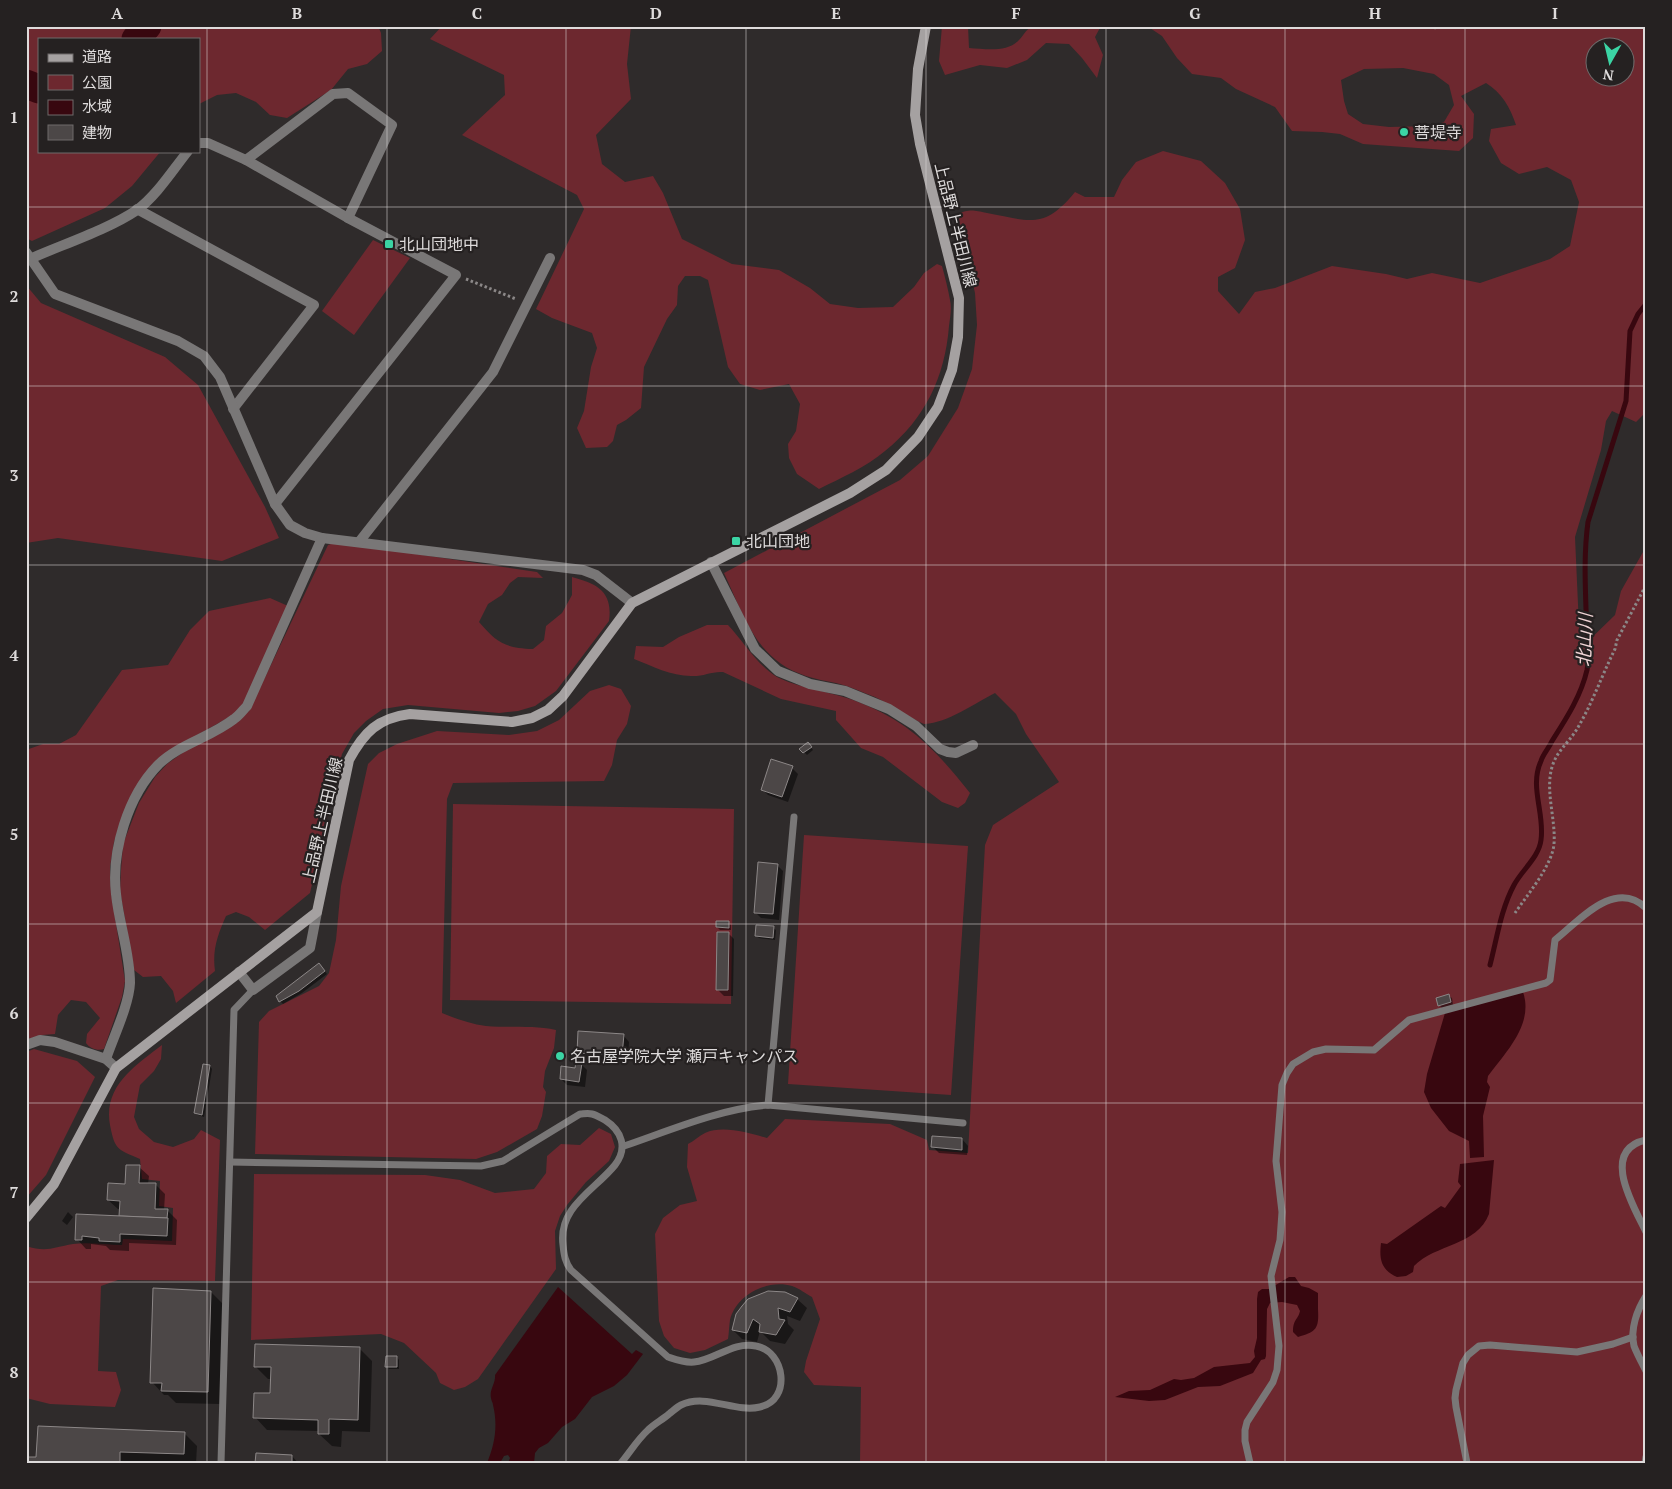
<svg xmlns="http://www.w3.org/2000/svg" width="1672" height="1489" font-family="'PT Serif','Noto Sans JP',serif">
	<style>
		.green { fill: #6d282f; fill-rule: evenodd }
		.water { fill: #38070f }
		.shadow { fill: #0007 }
		.lines { fill: none; stroke-linecap: round; stroke-linejoin: round }
		.stream { stroke: #38070f; stroke-width: 5 }
		.river { stroke: #38070f; stroke-width: 29 }
		.building { fill: #4c4747; stroke: #8c8787 }
		.path { stroke: #8b8787; stroke-width: 3; stroke-dasharray: 2.5 2.5; stroke-linecap: butt }
		.lane { stroke: #797777; stroke-width: 7 }
		.street { stroke: #797777; stroke-width: 10 }
		.secondary { stroke: #a5a1a1; stroke-width: 10 }
		.grid { fill: none; stroke: #dedbdb; stroke-width: 1; stroke-opacity: 0.55 }
		.poi-dot { fill: #3bd4a4; stroke: #252121; stroke-width: 2 }
		.labels { text-anchor: middle; stroke-width: 4.5; stroke-linejoin: round; paint-order: stroke }
		.poi-label { font-size: 16px; fill: #dedbdb; stroke: #252121; text-anchor: start }
		.street-label { font-size: 16px; fill: #dedbdb; stroke: #252121 }
		.water-label { font-size: 18px; font-style: italic; fill: #f1d5d6; stroke: #252121 }
		.neatline { fill: none; stroke: #dedbdb; stroke-width: 2 }
		.grid-label { font-size: 16px; text-anchor: middle; font-weight: bold; fill: #dedbdb }
	</style>
	<rect width="100%" height="100%" fill="#2f2b2b"/>
	<g class="green">
		<polygon points="26,26 378,26 381,33 382,51 367,64 348,69 331,90 287,118 270,115 256,102 236,93 217,95 199,104 199,39 39,39 39,151 161,151 132,186 105,208 32,241 26,238"/>
		<path d="M 442,26 L 631,26 L 627,64 L 631,99 L 596,135 L 602,164 L 625,182 L 653,176 L 663,193 L 682,239 L 732,264 L 779,270 L 810,288 L 830,304 L 858,308 L 893,307 L 914,287 L 924,273 L 937,264 L 942,266 C 945,277 948,289 950,300 C 952,308 950,318 949,326 C 945,377 925,419 885,451 C 866,467 841,478 819,489 L 797,474 L 789,458 L 788,444 L 796,431 L 800,404 L 789,384 L 760,390 L 740,384 L 728,367 L 708,280 L 700,276 L 685,276 L 678,286 L 677,305 L 667,319 L 644,367 L 641,408 L 626,420 L 617,425 L 613,441 L 607,447 L 586,448 L 577,428 L 584,411 L 591,367 L 597,348 L 592,333 L 552,318 L 536,309 L 584,209 L 577,195 L 462,135 L 505,95 L 504,75 L 430,39 Z"/>
		<path d="M 942,26 L 968,26 L 969,48 C 985,49 1007,53 1019,40 C 1025,34 1024,31 1033,26 L 1101,26 L 1095,37 L 1103,55 L 1097,78 L 1082,58 L 1069,44 L 1046,43 L 1027,60 L 1007,68 L 980,65 L 945,75 L 939,61 Z"/>
		<path d="M 1147,26 L 1646,26 L 1646,412 L 1636,422 L 1612,411 L 1606,421 L 1601,450 L 1575,537 L 1580,649 L 1615,615 L 1621,591 L 1643,552 L 1646,537 L 1646,1463 L 860,1463 L 861,1387 L 814,1385 L 804,1372 L 806,1361 L 820,1319 L 812,1297 C 806,1294 799,1288 792,1286 C 767,1279 736,1295 730,1320 C 729,1326 729,1333 728,1339 L 705,1350 L 690,1353 L 674,1348 L 664,1336 L 659,1321 L 655,1234 L 663,1218 L 680,1205 L 697,1201 L 687,1167 L 688,1144 C 694,1141 699,1136 705,1133 C 723,1125 749,1133 767,1138 L 785,1119 L 890,1124 L 927,1140 L 929,1150 L 968,1153 L 985,845 L 993,825 L 1059,782 L 1026,734 L 1016,714 L 995,693 C 975,703 947,723 925,724 C 920,724 884,701 875,697 C 862,692 849,686 836,683 C 826,681 815,679 806,676 C 756,660 744,616 724,573 L 900,480 L 928,456 L 958,408 L 972,369 L 977,325 L 975,293 L 957,214 C 970,209 973,210 987,213 C 1030,221 1044,230 1075,192 L 1085,197 L 1114,197 L 1122,180 L 1136,162 L 1163,151 L 1201,161 L 1225,183 L 1240,209 L 1245,240 L 1235,268 L 1218,277 L 1218,291 L 1239,314 L 1255,292 L 1275,288 L 1332,266 L 1386,274 L 1407,279 L 1432,273 L 1480,283 L 1550,259 L 1570,246 L 1579,202 L 1571,180 L 1547,167 L 1519,174 L 1501,163 L 1489,141 L 1491,129 L 1516,125 C 1510,107 1502,93 1486,83 L 1461,96 L 1474,114 L 1473,138 L 1459,151 L 1363,144 L 1340,134 L 1322,132 L 1292,131 L 1275,107 L 1236,89 L 1221,78 L 1192,74 L 1177,58 L 1162,36 ZM 1594,48 L 1624,48 L 1624,78 L 1594,78 ZM 1403,68 L 1434,74 L 1449,85 L 1454,105 L 1444,122 L 1432,126 L 1389,127 L 1363,124 L 1348,114 L 1344,101 L 1341,80 L 1364,69 Z"/>
		<polygon points="373,240 410,258 354,335 322,311"/>
		<polygon points="26,285 41,303 165,357 198,385 265,507 279,538 222,561 58,538 26,543"/>
		<path d="M 336,542 L 537,572 L 543,578 L 518,577 L 510,583 L 502,595 L 488,604 L 479,622 C 497,643 505,648 533,649 L 544,640 L 546,626 L 562,613 L 572,595 L 572,577 C 598,584 613,592 609,621 L 556,691 L 535,706 L 518,711 L 499,713 L 408,705 L 383,709 L 366,721 L 354,733 L 342,754 L 310,893 L 265,930 L 249,917 L 236,912 L 226,916 C 218,934 212,950 215,971 L 176,1003 L 173,991 L 161,976 L 143,977 L 134,970 L 120,891 L 121,870 L 123,844 L 139,803 L 155,777 L 167,764 L 185,751 L 249,711 L 328,545 Z"/>
		<path d="M 270,598 L 288,606 L 245,702 L 233,715 L 174,748 L 121,820 L 114,842 L 110,867 L 111,892 L 125,981 L 122,997 L 104,1049 C 98,1051 90,1049 86,1043 L 87,1034 L 100,1018 L 86,1002 L 71,1000 L 58,1015 L 55,1034 L 42,1035 L 26,1040 L 26,750 L 43,744 L 59,744 L 76,735 L 122,670 L 168,665 L 190,630 L 209,611 Z"/>
		<path d="M 707,625 L 728,625 C 743,641 758,666 777,677 C 796,687 831,692 853,700 C 908,720 935,749 970,793 L 965,803 L 958,808 L 942,802 L 883,757 L 861,748 L 836,720 L 836,711 L 781,699 L 723,672 C 712,671 702,677 691,676 C 671,676 652,666 634,659 L 636,646 L 663,647 L 679,637 Z"/>
		<path d="M 609,685 L 621,689 L 631,706 L 627,724 L 617,740 L 612,765 L 604,781 L 453,783 L 447,799 L 442,1013 C 456,1019 471,1024 486,1026 C 510,1028 533,1025 556,1030 L 554,1048 L 545,1071 L 543,1087 L 546,1092 L 542,1116 L 537,1129 L 497,1152 L 476,1159 L 255,1154 L 259,1022 L 269,1011 L 319,986 L 329,973 L 336,940 L 341,886 L 368,764 L 379,753 L 397,744 L 437,731 L 509,735 L 537,731 L 559,720 L 590,691 Z"/>
		<polygon points="453,804 734,809 731,1004 450,1000"/>
		<polygon points="804,835 968,846 951,1095 788,1084"/>
		<path d="M 162,1045 L 161,1059 L 154,1071 L 140,1085 L 134,1117 L 139,1129 L 154,1142 L 173,1147 L 194,1139 L 201,1130 L 220,1140 L 215,1281 L 118,1280 L 101,1286 L 98,1371 L 116,1372 L 121,1390 L 115,1407 L 50,1404 L 26,1398 L 26,1246 C 47,1253 54,1247 73,1244 C 89,1242 106,1245 122,1245 L 123,1239 L 172,1241 L 173,1208 L 159,1206 L 160,1181 L 142,1179 L 140,1159 C 118,1149 115,1151 110,1125 C 103,1086 135,1066 162,1045 Z"/>
		<polygon points="34,1049 77,1061 95,1077 46,1175 26,1198 26,1052"/>
		<polygon points="599,1128 611,1134 615,1147 609,1161 586,1182 567,1205 560,1216 555,1231 556,1269 478,1379 465,1387 454,1390 440,1383 436,1373 404,1343 381,1334 251,1340 254,1174 425,1175 460,1180 495,1193 534,1189 546,1173 547,1156 561,1144 580,1145"/>
	</g>
	<g class="water">
		<path d="M 1523,992 C 1534,1024 1506,1052 1488,1076 L 1487,1082 L 1490,1087 L 1483,1116 L 1484,1157 L 1470,1158 L 1469,1141 L 1449,1131 L 1431,1108 L 1424,1092 L 1427,1074 L 1445,1013 Z"/>
		<path d="M 1494,1160 L 1489,1214 C 1477,1246 1435,1244 1414,1266 L 1413,1272 L 1406,1276 L 1397,1277 C 1381,1270 1379,1259 1381,1243 L 1387,1244 L 1441,1206 L 1445,1208 L 1461,1186 L 1458,1182 L 1460,1164 Z"/>
		<path d="M 1289,1277 L 1295,1277 L 1301,1286 L 1309,1288 L 1318,1293 C 1318,1299 1318,1304 1318,1309 C 1319,1328 1317,1332 1298,1337 L 1293,1332 C 1293,1319 1298,1320 1300,1311 L 1297,1305 L 1282,1302 L 1270,1303 L 1267,1309 L 1266,1356 L 1265,1359 L 1261,1360 L 1253,1373 L 1220,1386 L 1198,1387 L 1165,1400 L 1149,1401 L 1115,1397 L 1129,1391 L 1150,1390 L 1174,1379 L 1181,1380 L 1194,1378 L 1214,1367 L 1250,1363 L 1255,1357 L 1254,1351 L 1257,1338 L 1257,1299 L 1258,1292 L 1262,1289 L 1269,1289 Z"/>
		<path d="M 558,1287 L 632,1354 L 636,1350 L 643,1354 L 627,1375 L 614,1386 L 592,1397 L 575,1419 L 562,1427 L 548,1443 L 539,1448 L 535,1453 L 534,1463 L 508,1463 L 510,1458 L 508,1455 L 504,1456 L 500,1463 L 487,1463 C 495,1444 498,1425 493,1405 C 493,1403 491,1400 491,1398 C 489,1390 496,1383 495,1375 Z"/>
	</g>
	<g class="shadow">
		<polygon points="810,746 813,750 807,755 801,749"/>
		<polygon points="792,768 798,774 788,802 768,795 762,789"/>
		<polygon points="777,865 783,871 779,920 761,918 755,912"/>
		<polygon points="729,923 731,925 731,930 720,930 717,927"/>
		<polygon points="773,928 776,930 775,940 759,938 756,936"/>
		<polygon points="728,933 734,939 733,996 724,996 717,989"/>
		<polygon points="321,967 327,974 302,993 283,1004 280,1001"/>
		<polygon points="1449,996 1452,998 1453,1005 1442,1008 1439,1005"/>
		<polygon points="623,1035 629,1042 628,1061 584,1058 578,1052"/>
		<polygon points="581,1064 587,1070 585,1087 567,1085 561,1079 576,1070"/>
		<polygon points="210,1066 212,1069 204,1117 198,1115 195,1113"/>
		<polygon points="962,1139 968,1146 967,1155 939,1153 933,1147"/>
		<polygon points="139,1167 149,1176 148,1184 156,1185 165,1194 164,1210 167,1210 177,1220 176,1245 129,1243 129,1251 110,1250 106,1246 91,1244 91,1249 86,1249 77,1239 78,1216 120,1217 121,1209 118,1209 108,1200 126,1185"/>
		<polygon points="68,1212 73,1217 67,1225 62,1221"/>
		<polygon points="211,1292 224,1305 221,1404 176,1403 168,1395 164,1395 152,1382"/>
		<polygon points="785,1293 797,1299 807,1308 800,1321 787,1316 788,1324 794,1330 785,1344 770,1341 760,1331 757,1342 742,1339 733,1330"/>
		<polygon points="359,1348 372,1361 370,1432 342,1431 341,1447 332,1446 319,1434 319,1431 267,1430 255,1417 271,1395 272,1379 268,1379 255,1366"/>
		<polygon points="397,1357 399,1360 399,1369 389,1369 387,1366"/>
		<polygon points="184,1433 197,1446 196,1463 26,1463 38,1458"/>
		<polygon points="292,1456 298,1463 257,1463"/>
	</g>
	<g class="lines">
		<path class="stream" d="M 1490,965 C 1497,938 1501,909 1514,885 C 1522,870 1539,857 1541,840 C 1545,813 1529,787 1541,761 C 1543,754 1549,748 1552,741 C 1566,719 1581,696 1587,670 C 1591,650 1587,629 1586,609 C 1585,580 1584,551 1588,522 L 1626,401 L 1630,331 L 1638,314 L 1646,304"/>
		<g class="river">
			<polyline points="136,39 147,26"/>
			<polyline points="26,84 39,89"/>
		</g>
	</g>
	<g class="building">
		<polygon points="808,742 812,747 803,753 799,749"/>
		<polygon points="771,759 793,766 782,797 761,790"/>
		<polygon points="758,862 778,864 773,914 754,913"/>
		<polygon points="716,921 729,921 729,928 716,927"/>
		<polygon points="756,925 774,926 773,938 755,936"/>
		<polygon points="717,932 729,932 728,990 716,990"/>
		<polygon points="319,963 325,971 299,991 279,1002 276,996"/>
		<polygon points="1449,994 1451,1002 1438,1006 1436,998"/>
		<polygon points="578,1031 624,1034 622,1056 577,1053"/>
		<polygon points="576,1062 582,1063 579,1082 560,1079 561,1066 575,1068"/>
		<polygon points="203,1064 210,1065 202,1115 194,1113"/>
		<polygon points="932,1136 962,1138 962,1150 931,1147"/>
		<polygon points="126,1165 140,1165 139,1183 156,1183 155,1209 168,1209 167,1218 119,1216 120,1201 107,1200 108,1183 125,1184"/>
		<polygon points="76,1214 168,1218 167,1236 120,1234 120,1242 99,1241 99,1238 82,1236 82,1240 75,1240"/>
		<polygon points="153,1288 211,1291 208,1392 161,1391 162,1383 150,1383"/>
		<polygon points="768,1291 785,1292 798,1298 790,1312 778,1308 779,1319 785,1320 776,1335 759,1332 760,1324 753,1319 747,1333 732,1330 736,1314 742,1306 748,1299"/>
		<polygon points="255,1344 360,1347 358,1420 329,1419 329,1434 318,1434 318,1420 253,1418 254,1393 270,1393 271,1367 254,1367"/>
		<polygon points="386,1356 397,1356 397,1367 385,1367"/>
		<polygon points="38,1426 185,1432 184,1454 120,1452 120,1463 26,1463 26,1457 36,1457"/>
		<polygon points="256,1453 292,1455 292,1463 255,1463"/>
	</g>
	<g class="lines">
		<g class="path">
			<polyline points="1434,29 1435,26"/>
			<polyline points="466,279 516,299"/>
			<path d="M 1515,913 C 1527,895 1552,866 1554,844 C 1556,818 1544,789 1553,764 C 1558,750 1570,741 1577,729 C 1592,704 1602,675 1615,649 L 1617,640 L 1646,585"/>
		</g>
		<g class="lane">
			<polyline points="768,1105 794,817"/>
			<path d="M 1646,1140 C 1599,1150 1634,1207 1646,1232"/>
			<path d="M 624,1146 C 671,1130 719,1109 768,1105 L 963,1123"/>
			<path d="M 230,1162 L 481,1166 L 503,1161 L 580,1114 C 583,1114 588,1113 592,1114 C 596,1115 601,1118 605,1120 C 622,1131 628,1148 615,1165 C 595,1190 558,1207 563,1245 C 564,1255 565,1262 571,1270 L 668,1357 C 677,1360 685,1363 694,1362 C 715,1360 733,1341 756,1346 C 785,1351 792,1400 760,1407 C 735,1413 706,1393 681,1405 C 677,1407 673,1411 669,1414 C 662,1420 654,1424 648,1430 C 638,1439 630,1452 621,1463"/>
			<path d="M 1646,1296 C 1637,1310 1630,1329 1634,1346 C 1637,1354 1642,1363 1646,1371"/>
			<polyline points="221,1463 234,1010 253,990"/>
			<path d="M 1250,1463 L 1245,1441 L 1245,1430 L 1247,1422 L 1273,1382 L 1277,1370 L 1279,1346 L 1271,1276 L 1280,1240 L 1282,1212 L 1276,1161 L 1282,1085 L 1287,1073 L 1293,1064 L 1313,1052 L 1326,1049 L 1374,1050 L 1409,1020 L 1546,983 L 1550,980 L 1555,940 C 1579,921 1615,878 1646,908"/>
			<polyline points="1467,1463 1456,1407 1455,1398 1456,1390 1463,1363 1468,1355 1479,1346 1490,1345 1577,1352 1613,1344 1633,1337"/>
			<polyline points="1645,1463 1646,1457"/>
		</g>
		<g class="street">
			<polyline points="199,143 208,143 246,160 348,218 456,275 275,504"/>
			<polyline points="246,160 333,94 348,93 392,125 348,218"/>
			<polyline points="137,209 314,305 233,409"/>
			<polyline points="26,252 55,294 178,341 204,356 220,377 275,504 290,525 305,533 322,538 583,570 596,575 632,603"/>
			<path d="M 32,258 C 64,244 109,229 137,210 C 157,195 172,171 188,151"/>
			<polyline points="359,542 493,372 550,258"/>
			<polyline points="711,562 755,649 778,671 810,684 845,691 889,709 916,726 940,749 948,752 956,753 973,745"/>
			<polyline points="239,972 253,990 310,948 317,912"/>
			<polyline points="26,1045 40,1040 55,1042 106,1059 116,1068"/>
			<path d="M 106,1059 C 113,1038 129,1005 130,983 C 130,953 119,924 116,894 C 111,851 128,795 159,764 C 180,744 211,737 234,719 C 239,716 243,710 247,706 L 322,538"/>
		</g>
		<path class="secondary" d="M 26,1218 L 54,1184 L 116,1068 L 317,912 L 349,760 C 364,732 378,718 410,714 L 512,722 L 532,718 L 548,710 L 563,696 L 632,603 L 850,493 L 886,470 L 918,437 L 938,407 L 952,370 L 958,337 L 959,298 L 920,144 L 915,115 L 918,69 L 926,26"/>
	</g>
	<path class="grid" d="M 207,26 L 207,1463M 387,26 L 387,1463M 566,26 L 566,1463M 746,26 L 746,1463M 926,26 L 926,1463M 1106,26 L 1106,1463M 1285,26 L 1285,1463M 1465,26 L 1465,1463M 26,207 L 1646,207M 26,386 L 1646,386M 26,565 L 1646,565M 26,744 L 1646,744M 26,924 L 1646,924M 26,1103 L 1646,1103M 26,1282 L 1646,1282"/>
	<g class="poi-dot">
		<circle cx="1404" cy="132" r="5"/>
		<rect x="384" y="239" width="10" height="10" rx="2.5"/>
		<rect x="731" y="536" width="10" height="10" rx="2.5"/>
		<circle cx="560" cy="1056" r="5"/>
	</g>
	<g class="labels">
		<g class="poi-label">
			<text x="1414" y="138">菩堤寺</text>
			<text x="399" y="250">北山団地中</text>
			<text x="746" y="547">北山団地</text>
			<text x="570" y="1062">名古屋学院大学 瀬戸キャンパス</text>
		</g>
		<g class="street-label">
			<text transform="translate(956 225) rotate(76)" y="6">上品野上半田川線</text>
			<text transform="translate(322 820) rotate(-77)" y="6">上品野上半田川線</text>
		</g>
		<g class="water-label">
			<text transform="translate(1585 640) rotate(-88)" y="6">北山川</text>
		</g>
	</g>
	<rect width="1672" height="1489" fill="none" stroke="#252121" stroke-width="55"/>
	<rect x="38" y="38" width="162" height="115" fill="#252121" stroke="#6f6b6b"/>
	<rect x="48" y="54" width="25" height="8" fill="#a5a1a1" stroke="#6f6b6b"/>
	<text x="82" y="62" font-size="15" fill="#dedbdb">道路</text>
	<rect x="48" y="75" width="25" height="15" fill="#6d282f" stroke="#6f6b6b"/>
	<text x="82" y="88" font-size="15" fill="#dedbdb">公園</text>
	<rect x="48" y="100" width="25" height="15" fill="#38070f" stroke="#6f6b6b"/>
	<text x="82" y="112" font-size="15" fill="#dedbdb">水域</text>
	<rect x="48" y="125" width="25" height="15" fill="#4c4747" stroke="#6f6b6b"/>
	<text x="82" y="138" font-size="15" fill="#dedbdb">建物</text>
	<g transform="translate(1610 62) rotate(188)"><circle r="24" fill="#252121" stroke="#6f6b6b"/>
	<path d="M0-4L9 19L0 12L-9 19Z" fill="#3bd4a4"/>
	<text y="-8" font-size="14" font-weight="bold" text-anchor="middle" fill="#dedbdb">N</text>
	</g>
	<rect x="28" y="28" width="1616" height="1434" class="neatline"/>
	<g class="grid-label">
		<text x="117" y="19">A</text>
		<text x="297" y="19">B</text>
		<text x="477" y="19">C</text>
		<text x="656" y="19">D</text>
		<text x="836" y="19">E</text>
		<text x="1016" y="19">F</text>
		<text x="1195" y="19">G</text>
		<text x="1375" y="19">H</text>
		<text x="1555" y="19">I</text>
		<text x="14" y="123">1</text>
		<text x="14" y="302">2</text>
		<text x="14" y="481">3</text>
		<text x="14" y="661">4</text>
		<text x="14" y="840">5</text>
		<text x="14" y="1019">6</text>
		<text x="14" y="1198">7</text>
		<text x="14" y="1378">8</text>
	</g>
</svg>
